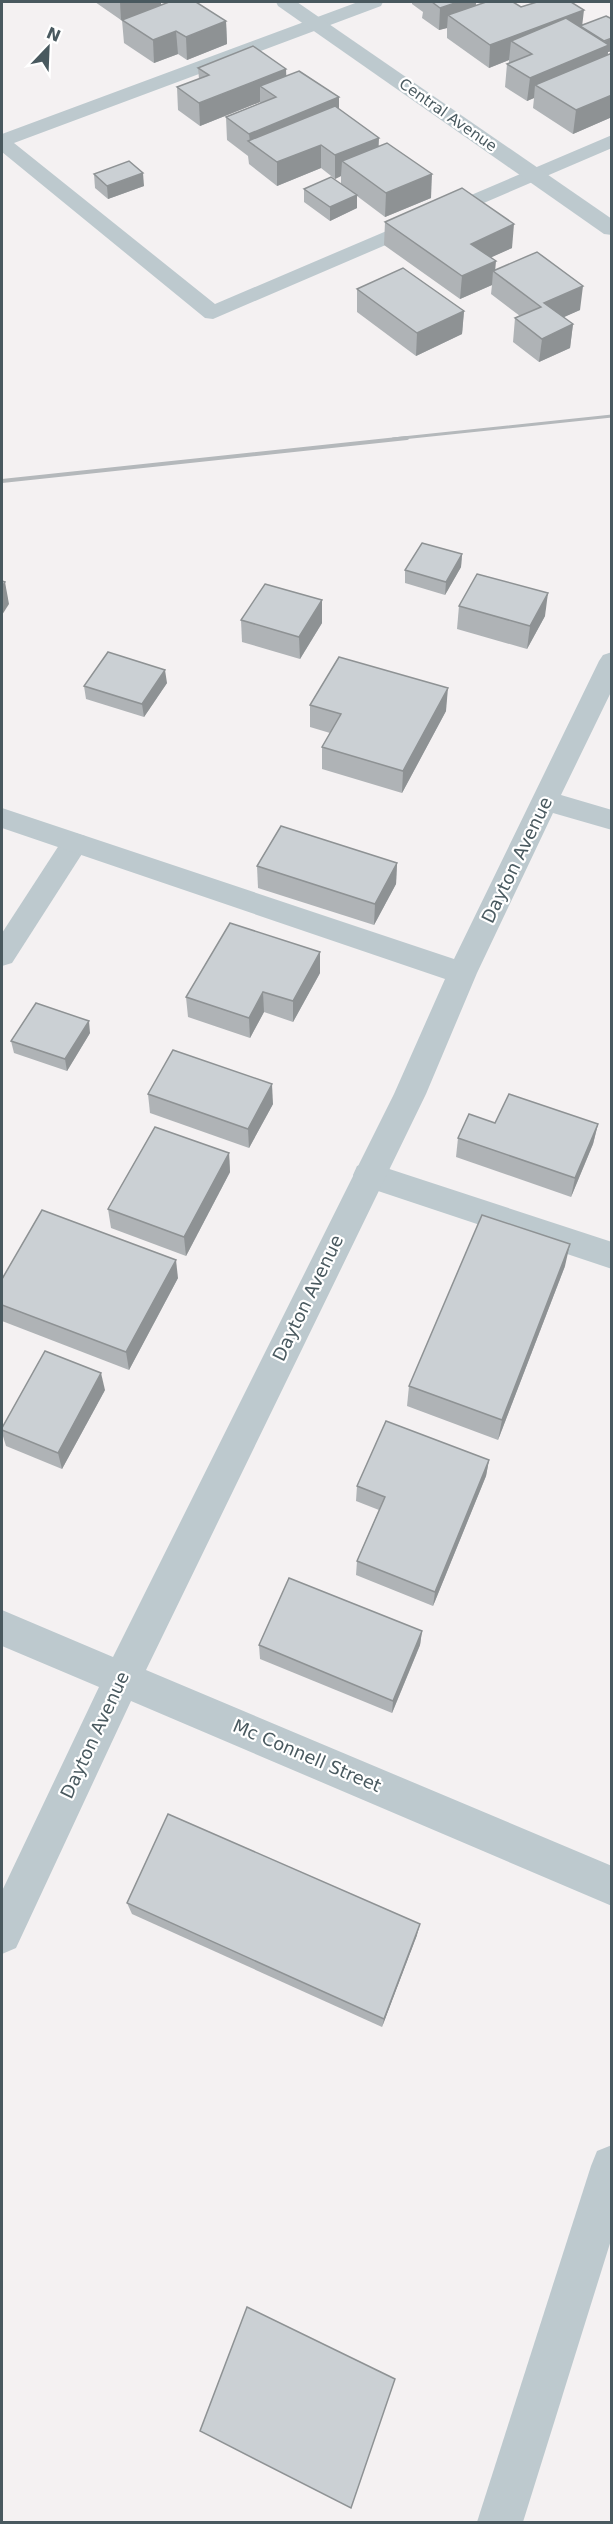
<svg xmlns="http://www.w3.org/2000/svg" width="613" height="2524" font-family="'DejaVu Sans',sans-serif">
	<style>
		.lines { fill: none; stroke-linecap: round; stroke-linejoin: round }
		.service { fill: #bdc9ce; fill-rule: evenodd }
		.minor { fill: #bdc9ce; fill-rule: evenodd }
		.rail-far1 { stroke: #b4b8bb; stroke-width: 3 }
		.rail { stroke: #b4b8bb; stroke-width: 4 }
		.wall { fill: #afb3b6 }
		.shaded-wall { fill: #8e9294 }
		.building { fill: #cbd0d4; stroke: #8e9294; stroke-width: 1.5 }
		.labels { text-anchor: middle; stroke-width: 4.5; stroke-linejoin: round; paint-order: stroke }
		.far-street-label { font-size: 15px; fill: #49595f; stroke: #fff }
		.street-label { font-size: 18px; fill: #49595f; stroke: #fff }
	</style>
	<rect width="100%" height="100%" fill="#f4f1f2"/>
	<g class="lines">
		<g class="service">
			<polygon points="358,2 383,2 381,6 14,143 215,304 612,135 612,148 213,319 205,318 2,152 2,134"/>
			<polygon points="75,833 85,836 89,843 12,963 2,966 2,933 65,836"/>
			<polygon points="368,1162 612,1242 612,1269 357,1184 353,1175 357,1166"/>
		</g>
		<g class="minor">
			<polygon points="276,2 297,2 612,219 612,235 604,234 278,6"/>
			<polygon points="612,652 612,690 561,795 612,810 612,830 553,813 477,973 426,1094 146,1670 612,1866 612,1906 131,1701 16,1948 2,1954 2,1891 99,1687 2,1646 2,1610 113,1657 394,1094 445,979 2,828 2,808 454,959 599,661 603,655"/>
			<polygon points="612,2145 612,2237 523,2522 477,2522 591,2166 597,2151"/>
		</g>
		<polyline class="rail-far1" points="393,439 612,416"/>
		<polyline class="rail" points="2,481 407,438"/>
	</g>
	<g class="wall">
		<polygon points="95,2 161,2 161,5 226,21 227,44 187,60 178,54 154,63 124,43 122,20 121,20"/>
		<polygon points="412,2 476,2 476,5 521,7 583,24 612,19 612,51 608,52 608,54 612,53 612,117 573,134 533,108 534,98 527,101 505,87 507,64 509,64 509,60 489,68 447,38 447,28 439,30 422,18 423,12 412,4"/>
		<polygon points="198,68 286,69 286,76 339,97 339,109 379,146 431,198 385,217 357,196 357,208 330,221 304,202 304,189 341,184 341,176 335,179 321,168 277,186 249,164 248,156 227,140 226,117 260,103 260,102 200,126 178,110 177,87 199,79"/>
		<polygon points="94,174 144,186 108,199 95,188"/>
		<polygon points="385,222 512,248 491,257 495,270 580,310 563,317 573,324 570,348 539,362 513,342 515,318 520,316 491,294 492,285 460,299 384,245"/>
		<polygon points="357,289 464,311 462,334 416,356 357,312"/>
		<polygon points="462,554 461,567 445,595 405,583 405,570"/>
		<polygon points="322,600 322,623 300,659 242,642 241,620"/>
		<polygon points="459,606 545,616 527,649 457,629"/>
		<polygon points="167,683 144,717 86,699 84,686"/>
		<polygon points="310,705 446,711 402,793 322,769 322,747 330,733 310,727"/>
		<polygon points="397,863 396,884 374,925 258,888 257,866"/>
		<polygon points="320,973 293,1022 264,1012 250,1038 188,1017 186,997"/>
		<polygon points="90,1033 67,1071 14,1053 11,1041"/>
		<polygon points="148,1094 273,1104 249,1148 150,1113"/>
		<polygon points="495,1123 598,1124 593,1144 571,1197 456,1157 458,1138"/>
		<polygon points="229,1153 230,1172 186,1256 111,1228 108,1209"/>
		<polygon points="565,1266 498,1440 407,1406 409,1386"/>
		<polygon points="178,1278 129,1370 2,1321 2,1279"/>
		<polygon points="105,1390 62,1469 6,1446 2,1433 2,1428"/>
		<polygon points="489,1460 486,1476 433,1606 356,1575 357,1561 379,1510 356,1501 357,1486"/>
		<polygon points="422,1631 420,1645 392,1713 260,1659 259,1645"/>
		<polygon points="127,1903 417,1935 382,2027 132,1914"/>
	</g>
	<g class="shaded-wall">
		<polygon points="120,2 161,2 161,6 121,20"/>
		<polygon points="458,2 476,2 475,18 448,15 447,28 439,30 440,8"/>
		<polygon points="584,10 582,27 579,34 511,41 509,60 489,68 490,45"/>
		<polygon points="226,21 227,44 187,60 186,37"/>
		<polygon points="176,31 178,54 154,63 153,40"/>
		<polygon points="612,38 612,51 608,52 606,68 535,85 534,98 527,101 530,78"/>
		<polygon points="286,69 287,92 260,86 260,102 200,126 199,103"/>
		<polygon points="612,95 612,117 573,134 576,110"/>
		<polygon points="339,97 339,121 250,142 249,134"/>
		<polygon points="379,138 378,161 342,161 341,176 335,179 335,155"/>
		<polygon points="321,145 321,168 277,186 277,162"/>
		<polygon points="143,173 144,186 108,199 107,186"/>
		<polygon points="432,174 431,198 385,217 386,193"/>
		<polygon points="357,195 357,208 330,221 330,207"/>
		<polygon points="514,224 512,248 470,267 471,244"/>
		<polygon points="496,261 495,272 493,271 492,285 460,299 462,276"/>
		<polygon points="583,286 580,310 542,327 544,303"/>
		<polygon points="464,311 462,334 416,356 417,333"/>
		<polygon points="573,324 570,348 539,362 542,339"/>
		<polygon points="462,554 461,567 445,595 446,582"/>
		<polygon points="5,582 9,604 2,615 2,587"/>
		<polygon points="548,593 545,616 527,649 530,626"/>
		<polygon points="322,600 322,623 300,659 299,637"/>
		<polygon points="165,670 167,683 144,717 142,704"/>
		<polygon points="448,688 446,711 402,793 403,771"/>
		<polygon points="397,863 396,884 374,925 375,904"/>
		<polygon points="320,952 320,973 293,1022 293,1001"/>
		<polygon points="263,992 264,1012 250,1038 249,1018"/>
		<polygon points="89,1021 90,1033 67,1071 65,1059"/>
		<polygon points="272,1084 273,1104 249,1148 248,1129"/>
		<polygon points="598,1124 593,1144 571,1197 575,1178"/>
		<polygon points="229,1153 230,1172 186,1256 184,1237"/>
		<polygon points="570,1244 565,1266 498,1440 502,1420"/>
		<polygon points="176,1260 178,1278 129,1370 126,1352"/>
		<polygon points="101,1373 105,1390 62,1469 58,1453"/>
		<polygon points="489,1460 486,1476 433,1606 435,1592"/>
		<polygon points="422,1631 420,1645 392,1713 393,1701"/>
		<polygon points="420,1924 417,1935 382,2027 384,2019"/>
	</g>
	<g class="building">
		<polygon points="169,2 196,2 226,21 186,37 176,31 153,40 122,20"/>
		<polygon points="432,2 458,2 440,8"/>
		<polygon points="486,2 513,2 521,7 537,2 571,2 584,10 490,45 448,15"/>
		<polygon points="606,16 612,19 612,38 604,41 580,26"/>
		<polygon points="566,18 609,45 530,78 507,64 532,54 511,41"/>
		<polygon points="253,46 286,69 199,103 177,87 209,75 198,68"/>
		<polygon points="612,53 612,95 576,110 535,85"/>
		<polygon points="299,71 339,97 249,134 226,117 276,97 260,86"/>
		<polygon points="335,106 379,138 335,155 321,145 277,162 248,141"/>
		<polygon points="387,143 432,174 386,193 342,161"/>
		<polygon points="129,161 143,173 107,186 94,174"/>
		<polygon points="331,177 357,195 330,207 304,189"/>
		<polygon points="462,188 514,224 471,244 496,261 462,276 385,222"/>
		<polygon points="537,252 583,286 544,303 573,324 542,339 515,318 541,307 493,271"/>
		<polygon points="403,268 464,311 417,333 357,289"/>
		<polygon points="422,543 462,554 446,582 405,570"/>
		<polygon points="477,574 548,593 530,626 459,606"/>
		<polygon points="2,581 5,582 2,587"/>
		<polygon points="265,584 322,600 299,637 241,620"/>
		<polygon points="108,652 165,670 142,704 84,686"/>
		<polygon points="339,657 448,688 403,771 322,747 341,714 310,705"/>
		<polygon points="281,826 397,863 375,904 257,866"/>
		<polygon points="230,923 320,952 293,1001 263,992 249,1018 186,997"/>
		<polygon points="36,1003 89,1021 65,1059 11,1041"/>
		<polygon points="173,1050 272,1084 248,1129 148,1094"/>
		<polygon points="509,1094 598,1124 575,1178 458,1138 469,1114 495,1123"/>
		<polygon points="155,1127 229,1153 184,1237 108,1209"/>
		<polygon points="42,1210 176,1260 126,1352 2,1305 2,1279"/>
		<polygon points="482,1215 570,1244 502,1420 409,1386"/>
		<polygon points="45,1351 101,1373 58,1453 2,1430 2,1428"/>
		<polygon points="386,1421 489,1460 435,1592 357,1561 385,1497 357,1486"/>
		<polygon points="289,1578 422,1631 393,1701 259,1645"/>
		<polygon points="168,1814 420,1924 384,2019 127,1903"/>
		<polygon points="247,2307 395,2379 351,2508 200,2431"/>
	</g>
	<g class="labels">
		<g class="far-street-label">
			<text transform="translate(448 115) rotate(35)" y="5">Central Avenue</text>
		</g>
		<g class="street-label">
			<text transform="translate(517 860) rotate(-64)" y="6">Dayton Avenue</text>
			<text transform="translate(308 1298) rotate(-64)" y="6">Dayton Avenue</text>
			<text transform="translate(95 1735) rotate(-65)" y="6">Dayton Avenue</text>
			<text transform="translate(307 1756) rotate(23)" y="6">Mc Connell Street</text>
		</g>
	</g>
	<rect width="613" height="2524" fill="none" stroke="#49595f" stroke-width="6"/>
	<g transform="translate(48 48) rotate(23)" stroke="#ffffff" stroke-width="4.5" paint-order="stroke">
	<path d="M0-4.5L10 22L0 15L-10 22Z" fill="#49595f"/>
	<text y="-9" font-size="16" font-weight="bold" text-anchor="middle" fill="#49595f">N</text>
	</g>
</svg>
